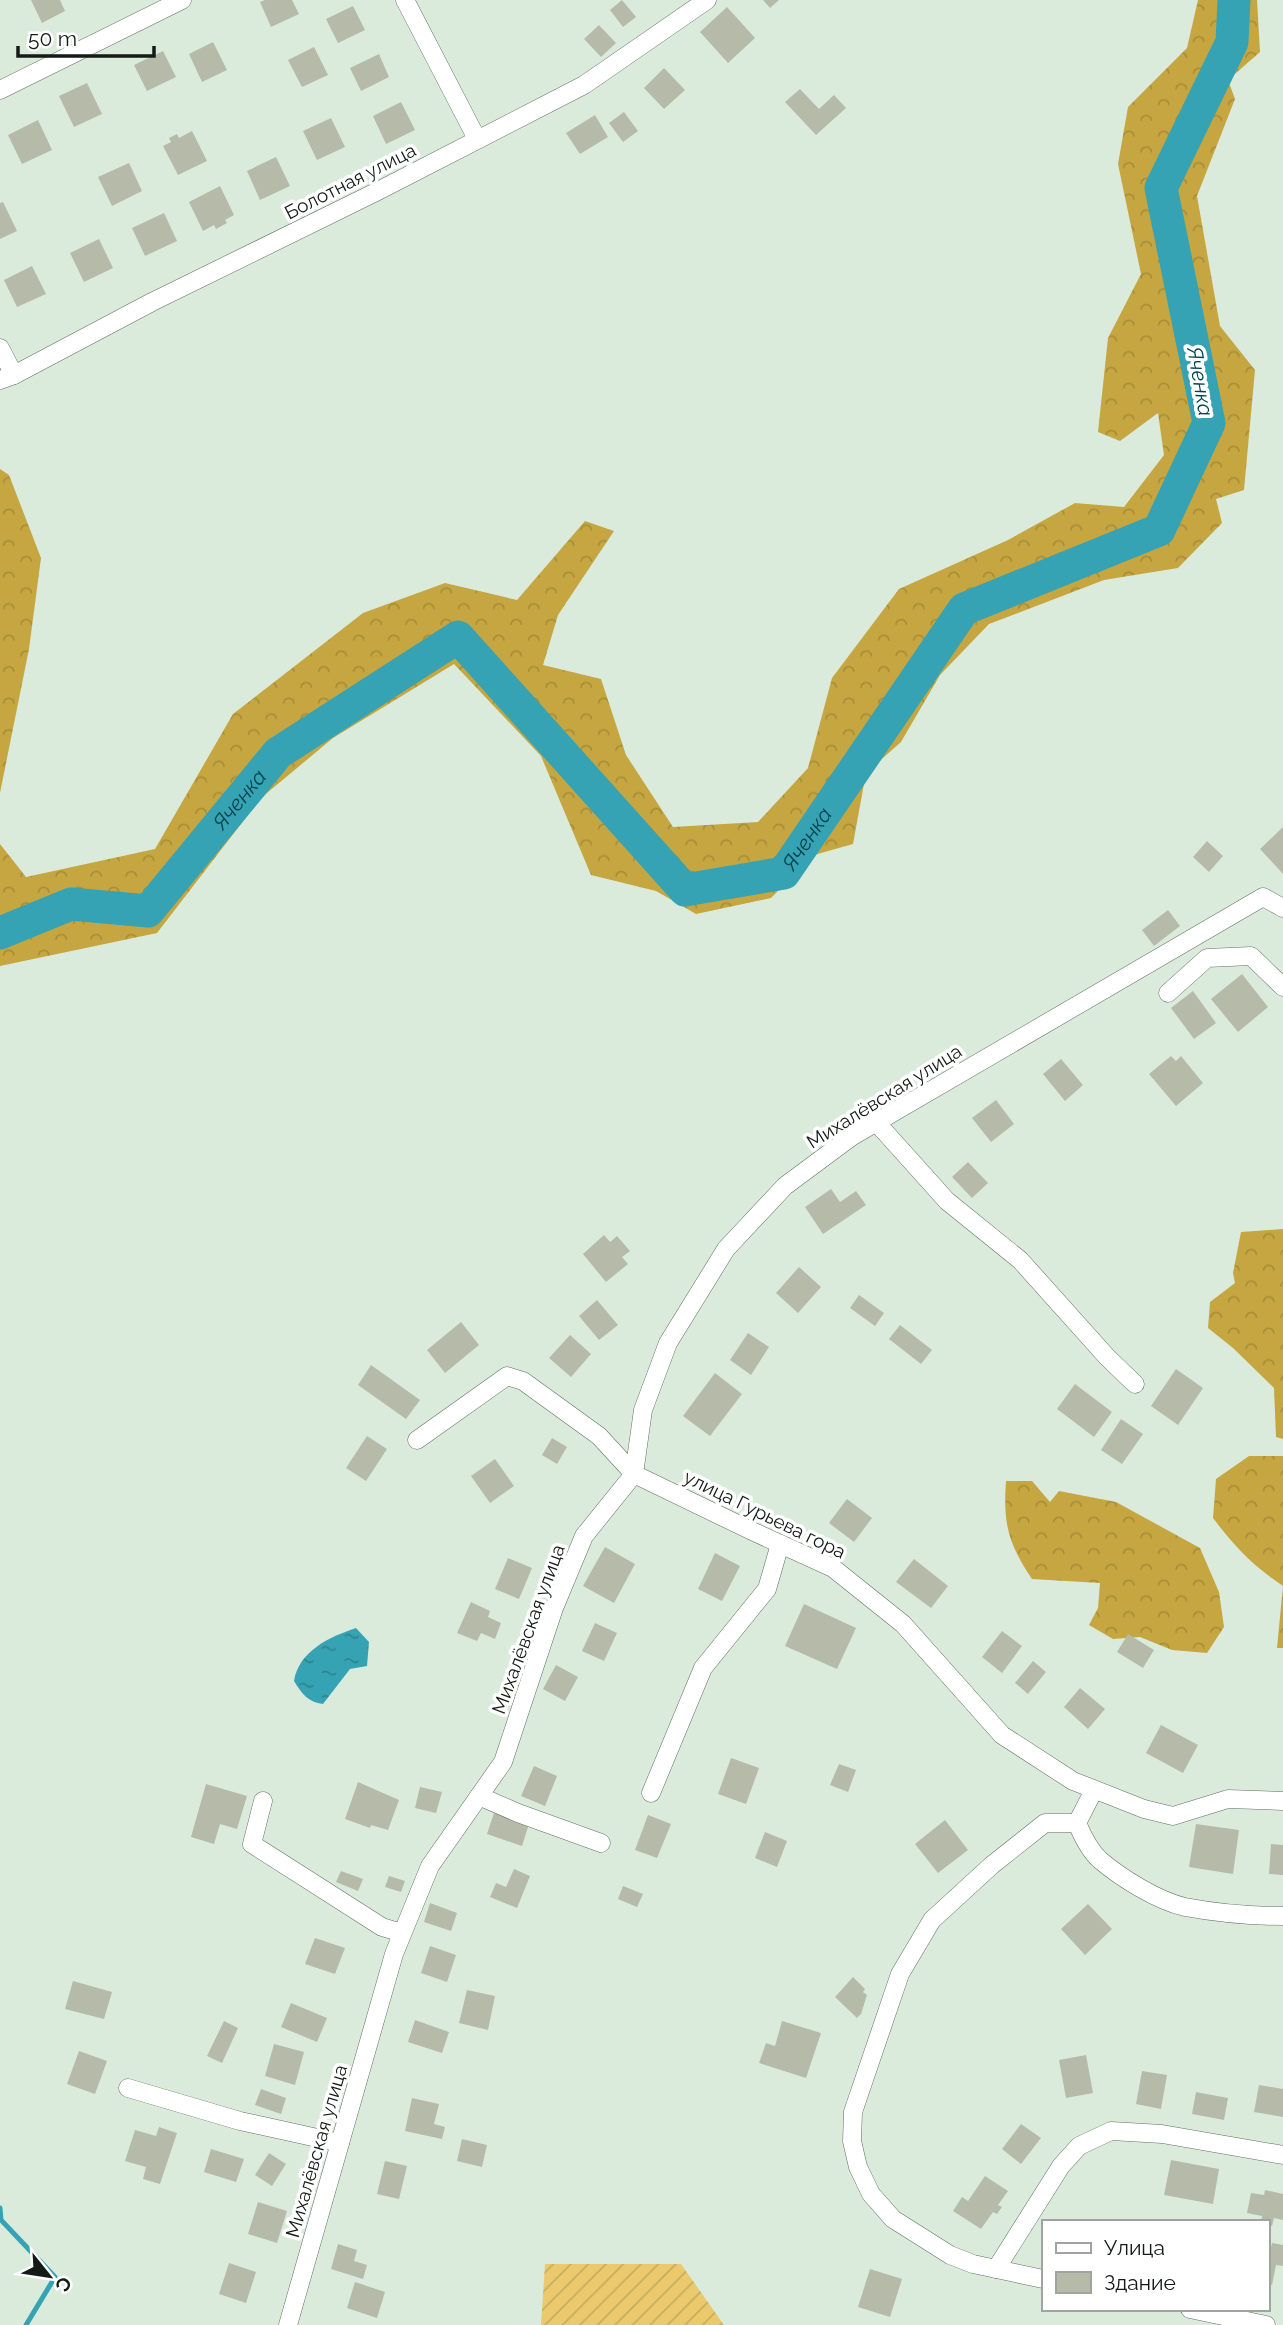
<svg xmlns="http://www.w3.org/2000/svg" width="1283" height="2325" font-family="Raleway,sans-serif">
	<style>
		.forest { fill: url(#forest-crowns) }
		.garden { fill: url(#garden-furrows) }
		.water { fill: url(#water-ripples) }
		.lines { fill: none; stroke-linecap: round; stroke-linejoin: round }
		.stream { stroke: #36a3b4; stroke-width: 5 }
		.river { stroke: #36a3b4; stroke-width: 33 }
		.building { fill: #b6bba9 }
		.minor-casing { stroke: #617063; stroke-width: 19 }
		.minor { stroke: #fff; stroke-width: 18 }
		.labels { text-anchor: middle; stroke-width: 7; stroke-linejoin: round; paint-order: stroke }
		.street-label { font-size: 19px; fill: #141a15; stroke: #fff }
		.water-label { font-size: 21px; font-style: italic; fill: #00444d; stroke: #fff }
	</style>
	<defs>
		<pattern id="forest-crowns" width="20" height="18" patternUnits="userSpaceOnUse" patternTransform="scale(1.75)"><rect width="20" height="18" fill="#c6a641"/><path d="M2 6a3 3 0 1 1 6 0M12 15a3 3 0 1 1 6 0" fill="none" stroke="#a98e38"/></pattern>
		<pattern id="garden-furrows" width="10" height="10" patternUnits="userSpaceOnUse" patternTransform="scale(1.75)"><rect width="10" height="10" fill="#eaca6c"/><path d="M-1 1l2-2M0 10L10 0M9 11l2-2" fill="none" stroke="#c8ad5d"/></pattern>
		<pattern id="water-ripples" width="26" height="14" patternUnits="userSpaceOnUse" patternTransform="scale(1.75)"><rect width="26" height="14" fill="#36a3b4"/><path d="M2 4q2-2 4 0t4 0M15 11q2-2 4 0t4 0" fill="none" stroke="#2c8491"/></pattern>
	</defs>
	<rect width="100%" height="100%" fill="#daebdc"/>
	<g class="forest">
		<polygon points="1198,0 1257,0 1260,52 1228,80 1235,99 1197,196 1220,326 1255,370 1244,490 1216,499 1222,523 1178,568 1104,580 989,624 940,675 901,742 866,773 853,844 814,855 771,898 696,914 656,891 591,875 541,756 454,664 333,738 261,798 157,933 0,966 0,844 26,877 155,849 233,714 363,613 445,583 517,600 585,521 614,531 558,615 543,665 601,679 626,755 673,827 758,822 808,768 832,678 899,589 1008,540 1075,503 1124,507 1164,455 1158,413 1120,441 1098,432 1108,338 1141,274 1118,164 1128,107 1187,48"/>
		<polygon points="0,469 9,475 41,558 29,649 0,793"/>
		<polygon points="1283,1229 1283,1439 1276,1437 1274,1388 1233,1348 1208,1328 1210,1302 1235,1283 1233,1273 1241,1232"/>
		<path d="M 1249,1456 L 1283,1456 L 1283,1648 L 1277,1648 L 1283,1586 C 1252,1565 1235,1547 1213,1518 L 1216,1479 Z"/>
		<path d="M 1006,1481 L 1032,1481 L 1050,1502 L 1059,1491 L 1116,1502 L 1200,1548 L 1219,1592 L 1224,1627 L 1207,1653 L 1172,1650 L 1140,1637 L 1113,1639 L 1089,1625 L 1098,1608 L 1100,1583 L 1032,1579 C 1008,1543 1003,1524 1006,1481 Z"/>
	</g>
	<polygon class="garden" points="545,2264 681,2264 724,2325 541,2325"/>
	<path class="water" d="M 356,1628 L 369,1642 L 367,1666 L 350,1669 L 323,1704 C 308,1702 302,1694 294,1681 C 299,1651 329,1637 356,1628 Z"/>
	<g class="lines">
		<polyline class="stream" points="0,2208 1,2220 55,2277 26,2325"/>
		<path class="river" id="s1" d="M 0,933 L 71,904 L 148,911 L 278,753 L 458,637 L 685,890 L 784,873 L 964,609 L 1159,530 L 1209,423 L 1161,188 L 1232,42 L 1234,0"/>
	</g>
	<g class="building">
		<polygon points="31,0 60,0 65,11 42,23"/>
		<polygon points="265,0 292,0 299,14 271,27 260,2"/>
		<polygon points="622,0 636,17 623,27 610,10"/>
		<polygon points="763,0 779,0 770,8"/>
		<polygon points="353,6 365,30 338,43 326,19"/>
		<polygon points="727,7 755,38 728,63 700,32"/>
		<polygon points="599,25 616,43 601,57 584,39"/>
		<polygon points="213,42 227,70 202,82 189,54"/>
		<polygon points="314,47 328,75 302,87 288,60"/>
		<polygon points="163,51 176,77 147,91 134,65"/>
		<polygon points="379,54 389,77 361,91 350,68"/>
		<polygon points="664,68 685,90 664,109 644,88"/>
		<polygon points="87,83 102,114 74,127 59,96"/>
		<polygon points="800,89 819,109 834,95 846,108 816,135 785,102"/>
		<polygon points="401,102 415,130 386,144 373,116"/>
		<polygon points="624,112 638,131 623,142 609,123"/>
		<polygon points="595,115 608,137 580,154 566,133"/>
		<polygon points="331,118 345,147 317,160 303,131"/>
		<polygon points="38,120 52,150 22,164 8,135"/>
		<polygon points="192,131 207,161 178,175 163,146 171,142 169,138 177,134 179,138"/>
		<polygon points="276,157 290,186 260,200 247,171"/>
		<polygon points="129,163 142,191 112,206 98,177"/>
		<polygon points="220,186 234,215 225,220 227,223 216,229 214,225 203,231 189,202"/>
		<polygon points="3,202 17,231 0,239 0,203"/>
		<polygon points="164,213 177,241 145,256 132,228"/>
		<polygon points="99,239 113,268 84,282 70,253"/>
		<polygon points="32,266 46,294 17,307 4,280"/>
		<polygon points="1283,827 1283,874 1260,849"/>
		<polygon points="1207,841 1223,856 1209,872 1193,857"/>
		<polygon points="1168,910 1180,926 1154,946 1142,930"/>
		<polygon points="1242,974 1268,1007 1238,1032 1211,999"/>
		<polygon points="1193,991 1216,1023 1194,1039 1171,1008"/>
		<polygon points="1171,1056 1176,1061 1181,1056 1203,1083 1176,1106 1149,1074"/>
		<polygon points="1061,1059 1083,1085 1065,1101 1043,1074"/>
		<polygon points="996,1100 1014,1124 991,1142 972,1118"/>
		<polygon points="968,1162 988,1183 972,1198 952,1177"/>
		<polygon points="831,1189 840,1202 856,1191 866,1205 823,1234 805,1207"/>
		<polygon points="604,1235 610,1242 617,1236 630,1251 622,1257 628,1264 606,1282 583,1254"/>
		<polygon points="799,1267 821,1287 798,1313 776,1293"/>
		<polygon points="859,1295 884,1313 875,1326 850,1308"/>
		<polygon points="597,1300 618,1325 599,1340 579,1316"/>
		<polygon points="461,1322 479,1345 445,1373 427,1350"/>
		<polygon points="900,1325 932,1350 921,1364 889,1339"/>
		<polygon points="748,1333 769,1347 751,1375 730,1360"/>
		<polygon points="570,1335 591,1354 571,1377 549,1358"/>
		<polygon points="371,1365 420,1400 406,1419 358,1385"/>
		<polygon points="1176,1369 1203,1388 1178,1425 1151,1406"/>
		<polygon points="715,1373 742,1394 710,1436 683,1416"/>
		<polygon points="1075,1384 1112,1412 1094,1437 1057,1409"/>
		<polygon points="1121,1419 1143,1434 1122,1464 1101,1450"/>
		<polygon points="367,1436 387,1449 366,1481 346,1468"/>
		<polygon points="552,1438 567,1447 557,1464 542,1455"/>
		<polygon points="495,1459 514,1486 490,1503 471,1476"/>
		<polygon points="847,1499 872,1518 854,1542 829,1523"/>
		<polygon points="605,1547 635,1564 614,1603 583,1586"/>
		<polygon points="715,1553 740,1566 722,1601 698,1589"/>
		<polygon points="508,1558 532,1568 519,1599 495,1589"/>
		<polygon points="914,1559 948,1586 931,1608 896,1582"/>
		<polygon points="471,1602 490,1611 488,1617 501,1623 495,1639 481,1633 477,1641 457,1633"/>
		<polygon points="804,1604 856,1628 837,1669 785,1646"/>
		<polygon points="595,1623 617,1633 604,1661 582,1651"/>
		<polygon points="1002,1631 1022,1646 1002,1673 982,1657"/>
		<polygon points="1128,1634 1154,1650 1143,1668 1117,1652"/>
		<polygon points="1033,1661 1046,1672 1028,1694 1015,1683"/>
		<polygon points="556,1665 578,1677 565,1701 543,1689"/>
		<polygon points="1080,1688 1105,1709 1088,1729 1064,1707"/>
		<polygon points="1161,1725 1198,1745 1183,1773 1146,1753"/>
		<polygon points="731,1758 759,1768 746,1804 718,1794"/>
		<polygon points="839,1764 856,1770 848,1792 830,1785"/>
		<polygon points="534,1766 557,1776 545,1806 521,1796"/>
		<polygon points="358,1782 399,1800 388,1830 371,1825 370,1828 345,1819"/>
		<polygon points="206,1784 247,1796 237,1829 220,1824 214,1844 191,1837"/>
		<polygon points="420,1787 442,1792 436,1813 415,1808"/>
		<polygon points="494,1813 529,1824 522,1846 487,1834"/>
		<polygon points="648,1815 671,1824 657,1858 635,1850"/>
		<polygon points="945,1820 968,1850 938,1873 915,1844"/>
		<polygon points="1196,1824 1239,1830 1233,1874 1189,1867"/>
		<polygon points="765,1832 787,1841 777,1867 755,1858"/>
		<polygon points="1271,1844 1283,1845 1283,1875 1269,1874"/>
		<polygon points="514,1869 530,1876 517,1908 490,1897 496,1883 506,1887"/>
		<polygon points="341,1871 363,1879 358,1891 336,1882"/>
		<polygon points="389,1876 405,1881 401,1892 385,1887"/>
		<polygon points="623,1886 643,1894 637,1907 618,1899"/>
		<polygon points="430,1903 457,1913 451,1931 424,1922"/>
		<polygon points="1088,1904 1112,1929 1085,1955 1061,1929"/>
		<polygon points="315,1938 345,1948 335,1974 305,1964"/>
		<polygon points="430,1946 456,1955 447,1982 421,1973"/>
		<polygon points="853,1977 865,1989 863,1992 867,1995 861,2014 857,2018 835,1997"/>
		<polygon points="73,1981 112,1992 104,2019 65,2009"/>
		<polygon points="467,1990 495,1996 488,2030 459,2023"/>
		<polygon points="291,2003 327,2018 317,2042 281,2027"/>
		<polygon points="415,2020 449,2032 442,2053 408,2042"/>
		<polygon points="224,2021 238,2028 222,2063 207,2056"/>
		<polygon points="782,2021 821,2033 806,2078 759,2063 766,2043 775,2046"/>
		<polygon points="274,2044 304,2052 295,2085 265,2076"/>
		<polygon points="79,2051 107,2061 95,2094 67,2084"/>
		<polygon points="1086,2055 1093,2093 1066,2098 1059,2060"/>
		<polygon points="1142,2071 1167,2075 1161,2109 1136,2104"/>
		<polygon points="1259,2085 1283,2089 1283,2117 1254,2112"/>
		<polygon points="261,2089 286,2098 281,2114 255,2105"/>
		<polygon points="1196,2092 1228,2098 1224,2120 1192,2114"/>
		<polygon points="412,2098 439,2104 434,2124 445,2127 442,2139 405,2131"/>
		<polygon points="1021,2124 1041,2138 1021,2164 1002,2149"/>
		<polygon points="159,2127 177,2133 160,2184 143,2179 146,2167 125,2161 135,2130 156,2136"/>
		<polygon points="462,2139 487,2145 482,2167 457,2161"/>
		<polygon points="211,2149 244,2159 236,2182 204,2172"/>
		<polygon points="269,2153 286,2164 272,2186 255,2175"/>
		<polygon points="1171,2160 1219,2169 1213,2204 1164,2195"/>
		<polygon points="385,2161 407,2166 399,2199 377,2194"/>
		<polygon points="985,2176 1008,2191 998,2205 1002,2207 997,2214 993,2212 981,2229 953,2211 962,2197 968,2201"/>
		<polygon points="1265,2190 1283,2194 1283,2220 1274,2218 1272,2226 1267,2225 1267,2222 1261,2222 1262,2216 1247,2213 1251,2193 1264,2195"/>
		<polygon points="258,2202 287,2211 277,2243 248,2234"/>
		<polygon points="1272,2243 1283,2245 1283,2266 1276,2265 1272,2285 1267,2284 1267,2251 1270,2252"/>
		<polygon points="338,2244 357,2250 354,2261 367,2265 363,2279 331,2269"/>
		<polygon points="229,2263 256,2272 246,2303 219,2294"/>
		<polygon points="870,2269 902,2279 890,2317 858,2307"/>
		<polygon points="355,2282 385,2292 377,2318 347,2308"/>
	</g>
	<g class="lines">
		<defs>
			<g id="minor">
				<polyline points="405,0 477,139"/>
				<polyline points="0,90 182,0"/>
				<polyline points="0,348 14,375"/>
				<polyline points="0,380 14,375 152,302 376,192 584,85 707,0"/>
				<polyline points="1168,993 1207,958 1251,956 1283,987"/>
				<polyline points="876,1122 947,1201 1020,1260 1107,1357 1135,1384"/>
				<polyline points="417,1440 507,1376 523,1381 599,1436 634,1474 752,1531 833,1568 903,1624 1002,1735 1073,1781 1144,1809 1173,1816 1228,1799 1283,1801"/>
				<path d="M 1094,1790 L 1077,1823 C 1082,1835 1090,1851 1100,1860 C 1121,1878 1158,1901 1185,1907 C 1217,1913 1250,1916 1283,1916"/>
				<polyline points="651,1793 703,1668 767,1589 780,1544"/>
				<polyline points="479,1796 518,1813 601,1843"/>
				<polyline points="263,1801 252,1844 382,1927 402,1933"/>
				<polyline points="128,2088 240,2121 340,2143"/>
				<polyline points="996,2269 1061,2166 1079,2146 1111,2131 1162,2134 1283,2155"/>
				<polyline points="1043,2279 973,2264 950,2255 893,2219 871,2194 858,2167 852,2141 853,2112 900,1974 932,1920 992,1865 1045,1823 1077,1823"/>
				<polyline points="1190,2309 1266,2325"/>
				<polyline points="288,2325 394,1954 430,1866 503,1762 554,1608 584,1536 634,1474 643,1410 668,1343 726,1249 785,1186 851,1137 1263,897 1283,908"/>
			</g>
		</defs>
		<use href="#minor" class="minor-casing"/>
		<use href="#minor" class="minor"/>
	</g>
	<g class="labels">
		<g class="street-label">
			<text transform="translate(350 181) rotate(-27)" y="7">Болотная улица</text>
			<text transform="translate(884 1096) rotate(-32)" y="7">Михалёвская улица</text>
			<text transform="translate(765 1514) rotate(26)" y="7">улица Гурьева гора</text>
			<text transform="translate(528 1629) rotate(-70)" y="7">Михалёвская улица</text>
			<text transform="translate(316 2151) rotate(-74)" y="7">Михалёвская улица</text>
		</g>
		<g class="water-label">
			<text transform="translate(1200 381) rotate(80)" y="7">Яченка</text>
			<text dy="7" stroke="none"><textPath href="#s1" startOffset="298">Яченка</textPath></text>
			<text dy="7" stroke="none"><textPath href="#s1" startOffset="1054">Яченка</textPath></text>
		</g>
	</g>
	<rect x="1042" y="2220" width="228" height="91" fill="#ffffff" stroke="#a1a3a1" stroke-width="2"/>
	<rect x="1056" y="2243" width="35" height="10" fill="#ffffff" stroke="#a1a3a1" stroke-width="2"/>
	<text x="1104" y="2255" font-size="21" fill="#141a15">Улица</text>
	<rect x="1056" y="2272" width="35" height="21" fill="#b6bba9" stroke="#a1a3a1" stroke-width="2"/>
	<text x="1104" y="2290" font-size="21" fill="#141a15">Здание</text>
	<g transform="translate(49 2276) rotate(120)" stroke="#ffffff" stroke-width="5" paint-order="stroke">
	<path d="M0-5L12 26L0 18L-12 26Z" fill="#141a15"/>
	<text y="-10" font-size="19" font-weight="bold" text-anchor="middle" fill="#141a15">С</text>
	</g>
	<path d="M18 46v10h136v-10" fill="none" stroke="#141a15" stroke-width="3.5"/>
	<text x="28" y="46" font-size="21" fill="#141a15" stroke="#ffffff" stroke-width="5" paint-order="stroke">50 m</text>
</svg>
